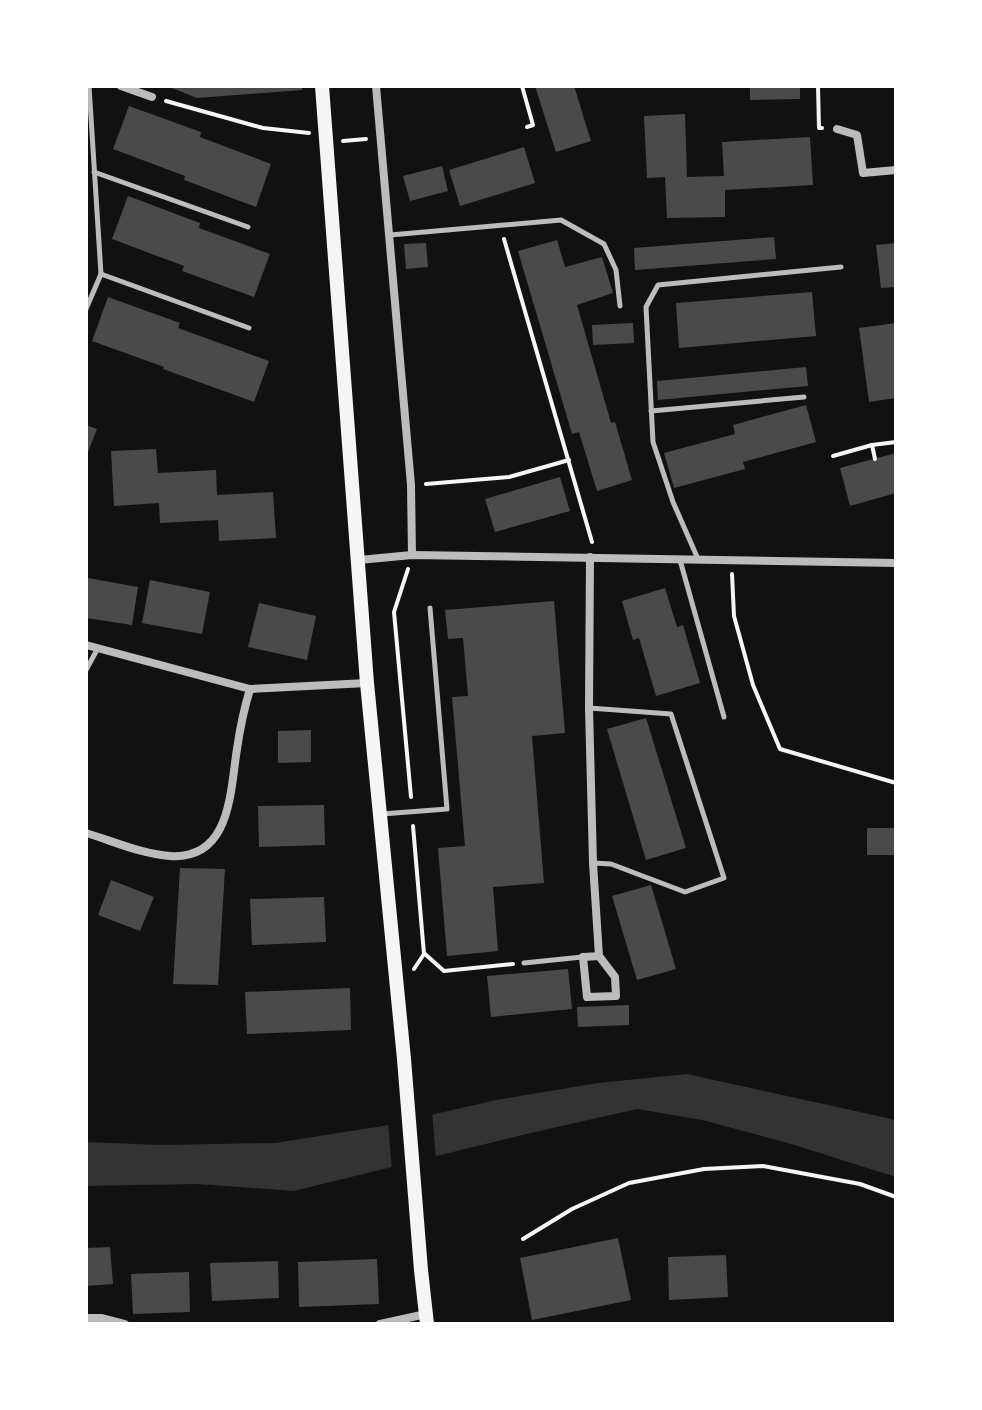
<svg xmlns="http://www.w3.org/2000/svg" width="982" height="1410" font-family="'Fira Sans',sans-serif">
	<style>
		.water { fill: #333 }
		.pier { fill: #111 }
		.building { fill: #4a4a4a }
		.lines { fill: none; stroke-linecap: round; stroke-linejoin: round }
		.path { stroke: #f5f5f5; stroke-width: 4 }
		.service { stroke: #bcbcbc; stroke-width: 5 }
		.minor { stroke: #bcbcbc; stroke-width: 8 }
		.secondary { stroke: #f5f5f5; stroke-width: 14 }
	</style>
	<rect width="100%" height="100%" fill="#111"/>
	<polygon class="water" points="687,1074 896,1120 896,1177 788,1143 702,1120 637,1109 522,1135 294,1191 197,1184 86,1186 86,1142 160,1145 275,1143 383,1126 496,1100 598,1083"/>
	<polygon class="pier" points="432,1111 436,1160 392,1171 388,1121"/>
	<g class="building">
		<polygon points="167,86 302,86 302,90 197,98"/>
		<polygon points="535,86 574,86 591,141 556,152"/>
		<polygon points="750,86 800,86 800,99 750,100"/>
		<polygon points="129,106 201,132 200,137 271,164 256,207 184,180 185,176 113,149"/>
		<polygon points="685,114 687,177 724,176 722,142 810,137 813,185 725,190 725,217 667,218 665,177 647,178 644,116"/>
		<polygon points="524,147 535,183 460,206 449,170"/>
		<polygon points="442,166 448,191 410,201 403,176"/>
		<polygon points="128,196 200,223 199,228 270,254 254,297 182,271 184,266 112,239"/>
		<polygon points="774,237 776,259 635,270 634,248"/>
		<polygon points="557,240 565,267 602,257 613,293 577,305 611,423 615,422 632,480 597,491 579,432 572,434 518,251"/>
		<polygon points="426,243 428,267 406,269 404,244"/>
		<polygon points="896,243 896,287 881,288 876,245"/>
		<polygon points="812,292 816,336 679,348 676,303"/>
		<polygon points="108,297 180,323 178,328 269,361 254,402 163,369 164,367 92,341"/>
		<polygon points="633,323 634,343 593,345 592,325"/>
		<polygon points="896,323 896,398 869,402 859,328"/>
		<polygon points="806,367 808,386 658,400 657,381"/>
		<polygon points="806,405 816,442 743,462 745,469 674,488 664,453 735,434 733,425"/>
		<polygon points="86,425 97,429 86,457"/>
		<polygon points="156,449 158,473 216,470 217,495 273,492 276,538 219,541 218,520 160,523 159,503 114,506 111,451"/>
		<polygon points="896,453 896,493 850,506 840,468"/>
		<polygon points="560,477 570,511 495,532 485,499"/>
		<polygon points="88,578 138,587 132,625 86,618"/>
		<polygon points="150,580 210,592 202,634 142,623"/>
		<polygon points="665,588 677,627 683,625 700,683 656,696 639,638 633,640 622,601"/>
		<polygon points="554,601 565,733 532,736 544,883 493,887 498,951 447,956 438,848 465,846 452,697 468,696 463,638 448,639 445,610"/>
		<polygon points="259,603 316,616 307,660 248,647"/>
		<polygon points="646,718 686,848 646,860 607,729"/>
		<polygon points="311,730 311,762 278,763 278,731"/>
		<polygon points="324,805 325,845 259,847 258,806"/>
		<polygon points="867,828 895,828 896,855 867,855"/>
		<polygon points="180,868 225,869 218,985 173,984"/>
		<polygon points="111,880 154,897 140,931 98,915"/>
		<polygon points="651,885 676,969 637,980 612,896"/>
		<polygon points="324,897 326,942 252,945 250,899"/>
		<polygon points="568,969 572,1009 491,1017 487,976"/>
		<polygon points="350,988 351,1030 247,1034 245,992"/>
		<polygon points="629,1005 629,1025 578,1027 577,1007"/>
		<polygon points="618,1238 631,1300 532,1320 520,1258"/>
		<polygon points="110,1247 113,1284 86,1286 86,1248"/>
		<polygon points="726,1255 728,1297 669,1300 668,1257"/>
		<polygon points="377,1259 379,1304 299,1307 298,1262"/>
		<polygon points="278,1261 279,1298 212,1301 210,1263"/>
		<polygon points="189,1272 190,1312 133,1314 131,1274"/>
	</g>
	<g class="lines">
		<g class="path">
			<polyline points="522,86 533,125 527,127"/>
			<polyline points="818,86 819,128 822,128"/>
			<polyline points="166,101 263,128 309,133"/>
			<polyline points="343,141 366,139"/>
			<polyline points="504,239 592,542"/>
			<polyline points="872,445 875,459"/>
			<polyline points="833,456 872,445 896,442"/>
			<polyline points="426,484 509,477 569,460"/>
			<polyline points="408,569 394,612 411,797"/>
			<polyline points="732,574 734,616 753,685 780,749 896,783"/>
			<polyline points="413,826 424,954 414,969"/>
			<polyline points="425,954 444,971 513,964"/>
			<polyline points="523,1239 572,1209 629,1183 704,1169 763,1166 860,1184 896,1197"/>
		</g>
		<g class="service">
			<polyline points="94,172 248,227"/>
			<polyline points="390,235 561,220 604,244 616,270 620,306"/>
			<polyline points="101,274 249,328"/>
			<polyline points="86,309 101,274 89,86"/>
			<polyline points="651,411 804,397"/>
			<polyline points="698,559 673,502 653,442 646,307 658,285 841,267"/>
			<polyline points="680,560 724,717"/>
			<polyline points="86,670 98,648"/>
			<polyline points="589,708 671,714 724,878 685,892 611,864 594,863"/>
			<polyline points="382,814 447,809 430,608"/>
			<polyline points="524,963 582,957"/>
		</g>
		<g class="minor">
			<polyline points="121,86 152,97"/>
			<polyline points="376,86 411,485 412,555"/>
			<polyline points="837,129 857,135 863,173 896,170"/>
			<polyline points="590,557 589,708 593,863 599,956 615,977 616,996 587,997 583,957 599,956"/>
			<polyline points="359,560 412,555 896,563"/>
			<polyline points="86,645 250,689 367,683"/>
			<path d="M 86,833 C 113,841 141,854 170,856 C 231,860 230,792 237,749 C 240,728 244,709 250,689"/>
			<polyline points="86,1318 102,1318 125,1324"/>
			<polyline points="380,1324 426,1314"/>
		</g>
		<polyline class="secondary" points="322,86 367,683 404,1059 421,1270 427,1324"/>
	</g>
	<rect width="982" height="1410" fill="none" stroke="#ffffff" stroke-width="176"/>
</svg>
